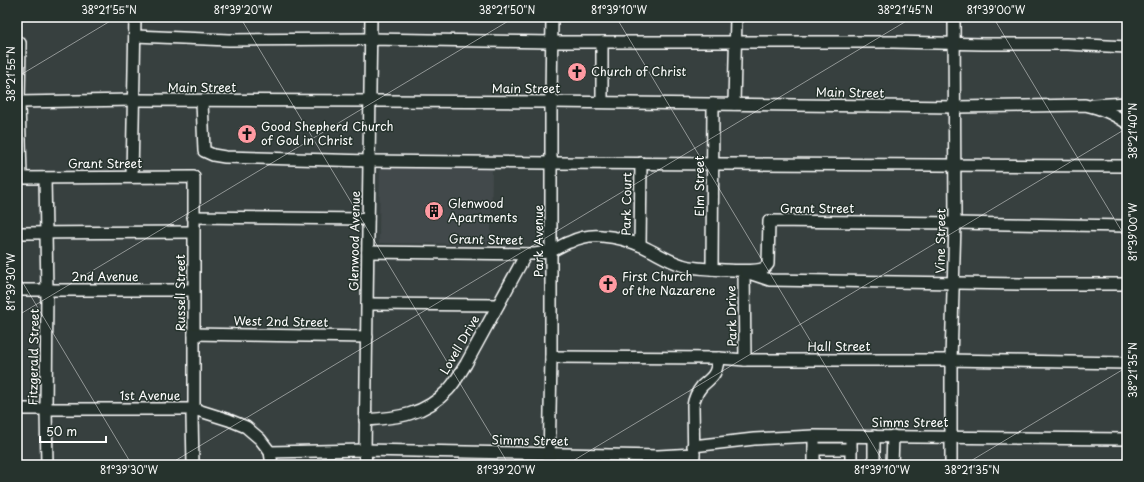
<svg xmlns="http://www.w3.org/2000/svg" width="1144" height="482" font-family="'Playpen Sans',sans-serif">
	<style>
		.built { fill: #43494c }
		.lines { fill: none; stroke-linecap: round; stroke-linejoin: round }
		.minor-casing { stroke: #fff; stroke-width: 14 }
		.minor { stroke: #26332d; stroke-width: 11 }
		.ticks { fill: none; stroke: #fff; stroke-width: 1; stroke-opacity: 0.45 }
		.labels { text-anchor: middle; stroke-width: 3; stroke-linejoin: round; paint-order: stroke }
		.poi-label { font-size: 12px; fill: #fff; stroke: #26332d; text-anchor: start }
		.street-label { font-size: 12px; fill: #fff; stroke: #26332d }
		.neatline { fill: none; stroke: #fff; stroke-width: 1.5 }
		.ticks-label { font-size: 10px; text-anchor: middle; fill: #fff }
	</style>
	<rect width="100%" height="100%" fill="#37403f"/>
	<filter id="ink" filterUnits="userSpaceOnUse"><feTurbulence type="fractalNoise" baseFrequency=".025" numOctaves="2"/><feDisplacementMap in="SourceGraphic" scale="8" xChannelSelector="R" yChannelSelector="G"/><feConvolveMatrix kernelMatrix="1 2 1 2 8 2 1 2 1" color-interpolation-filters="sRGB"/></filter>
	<g filter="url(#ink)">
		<polygon class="built" points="380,160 492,161 491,244 379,243"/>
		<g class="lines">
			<defs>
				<g id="minor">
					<polyline points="135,36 229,40 371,39 552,42 893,42 983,44 1067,44 1127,47"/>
					<polyline points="20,43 19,102 21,178"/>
					<polyline points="202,101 204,151 213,155 225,157 369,161 551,163 1127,166"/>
					<path d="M 17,102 L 134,100 L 381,101 L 551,102 L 955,107 L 1085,105 C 1102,109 1112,113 1127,123"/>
					<polyline points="602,102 602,42"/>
					<polyline points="734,104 736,17"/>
					<polyline points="1093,105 1127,103"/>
					<polyline points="132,177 135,17"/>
					<polyline points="17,178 194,177 194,409 192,416 193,465"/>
					<polyline points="45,178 47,290 46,409 47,465"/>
					<polyline points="193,217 368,219"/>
					<polyline points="17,233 193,232"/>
					<polyline points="640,245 641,163"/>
					<path d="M 368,252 L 535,254 C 540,253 546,252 551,251 C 557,249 563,244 570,242 C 580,237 592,235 602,236 C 616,237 631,241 644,247 C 657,253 668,261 682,265 C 693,269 755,273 764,268 C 766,267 767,265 768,264 L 769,221 L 955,223 L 1127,226"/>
					<polyline points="712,269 713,104"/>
					<polyline points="744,271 745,360"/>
					<polyline points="746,272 770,280 1020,284 1127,284"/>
					<polyline points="17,290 193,290"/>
					<polyline points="367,304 498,305"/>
					<polyline points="194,334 367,337"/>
					<polyline points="551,357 719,358 745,360 946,360 1127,363"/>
					<polyline points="17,409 194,409 229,420 246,427 260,439 270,452 272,465"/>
					<path d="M 365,420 C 397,418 425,415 448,390 C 455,383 460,373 466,364 L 526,254"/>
					<polyline points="693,446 754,439 814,436 1127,439"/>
					<polyline points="814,449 851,449"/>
					<polyline points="270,452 365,450 658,456 694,454"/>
					<polyline points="366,465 365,450 371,17"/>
					<polyline points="549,465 551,357 551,102 552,17"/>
					<path d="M 694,465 L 693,406 C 694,398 697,392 702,386 C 706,382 711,379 714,374 C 717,370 717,363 719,358"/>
					<polyline points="814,465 814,442"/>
					<polyline points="851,465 851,442"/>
					<polyline points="874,465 874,436"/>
					<polyline points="892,465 893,436"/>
					<polyline points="951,465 951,360 955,223 954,17"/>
				</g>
			</defs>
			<use href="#minor" class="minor-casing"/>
			<use href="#minor" class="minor"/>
		</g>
	</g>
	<path class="ticks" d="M 240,17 L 509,465M 616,17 L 885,465M 993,17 L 1127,240M 17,77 L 117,17M 17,273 L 132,465M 17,316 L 515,17M 168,465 L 913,17M 566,465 L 1127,128M 964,465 L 1127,367"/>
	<defs>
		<symbol id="church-disc" viewBox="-11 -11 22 22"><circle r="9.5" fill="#ff9aa2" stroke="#26332d"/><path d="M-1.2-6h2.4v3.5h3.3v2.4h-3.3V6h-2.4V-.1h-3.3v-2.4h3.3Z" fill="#111"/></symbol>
		<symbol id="building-disc" viewBox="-11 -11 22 22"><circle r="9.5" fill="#ff9aa2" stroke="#26332d"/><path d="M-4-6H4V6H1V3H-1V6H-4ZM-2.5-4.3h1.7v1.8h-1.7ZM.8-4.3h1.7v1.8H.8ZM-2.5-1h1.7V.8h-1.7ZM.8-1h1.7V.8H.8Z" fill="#111"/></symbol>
	</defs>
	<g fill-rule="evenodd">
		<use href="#church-disc" x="566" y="61" width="22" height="22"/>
		<use href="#church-disc" x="236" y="123" width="22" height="22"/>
		<use href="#building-disc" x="423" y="200" width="22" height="22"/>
		<use href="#church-disc" x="597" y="273" width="22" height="22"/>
	</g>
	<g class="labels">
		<g class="poi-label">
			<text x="591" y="76">Church of Christ</text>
			<text x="261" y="131">Good Shepherd Church<tspan x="261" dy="14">of God in Christ</tspan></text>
			<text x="448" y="208">Glenwood<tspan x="448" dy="14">Apartments</tspan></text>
			<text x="622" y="281">First Church<tspan x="622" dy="14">of the Nazarene</tspan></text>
		</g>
		<g class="street-label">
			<text x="202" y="92">Main Street</text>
			<text x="526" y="93">Main Street</text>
			<text transform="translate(850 93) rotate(1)" y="4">Main Street</text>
			<text x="105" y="168">Grant Street</text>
			<text transform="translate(700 186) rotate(-90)" y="4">Elm Street</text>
			<text transform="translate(627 204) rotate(-89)" y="4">Park Court</text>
			<text x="817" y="213">Grant Street</text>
			<text transform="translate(486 240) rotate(1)" y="4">Grant Street</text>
			<text transform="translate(355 241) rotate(-89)" y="4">Glenwood Avenue</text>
			<text transform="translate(539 241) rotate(-90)" y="4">Park Avenue</text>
			<text transform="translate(941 241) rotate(-89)" y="4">Vine Street</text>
			<text x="105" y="281">2nd Avenue</text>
			<text transform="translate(181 293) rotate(-90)" y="4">Russell Street</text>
			<text transform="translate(732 316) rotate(-91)" y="4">Park Drive</text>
			<text transform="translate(281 322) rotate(1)" y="4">West 2nd Street</text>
			<text transform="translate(460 345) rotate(-60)" y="4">Lovell Drive</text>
			<text x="839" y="351">Hall Street</text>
			<text transform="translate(34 357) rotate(-89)" y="4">Fitzgerald Street</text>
			<text x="150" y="400">1st Avenue</text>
			<text x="910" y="427">Simms Street</text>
			<text transform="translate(530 441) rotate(1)" y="4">Simms Street</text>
		</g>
	</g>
	<rect width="1144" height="482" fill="none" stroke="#26332d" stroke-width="44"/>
	<path d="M40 436v6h66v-6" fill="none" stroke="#ffffff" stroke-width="2"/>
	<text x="46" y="436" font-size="12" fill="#ffffff" stroke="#26332d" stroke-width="3" paint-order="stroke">50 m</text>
	<rect x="22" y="22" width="1100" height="438" class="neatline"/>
	<g class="ticks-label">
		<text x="109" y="14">38°21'55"N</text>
		<text x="243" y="14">81°39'20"W</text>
		<text x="507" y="14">38°21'50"N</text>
		<text x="619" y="14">81°39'10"W</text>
		<text x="905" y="14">38°21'45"N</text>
		<text x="996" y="14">81°39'00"W</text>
		<text transform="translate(11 74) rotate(-90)" y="4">38°21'55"N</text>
		<text transform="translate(1133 131) rotate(-90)" y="4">38°21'40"N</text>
		<text transform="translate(1133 232) rotate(-90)" y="4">81°39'00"W</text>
		<text transform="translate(11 282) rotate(-90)" y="4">81°39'30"W</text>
		<text transform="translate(1133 370) rotate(-90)" y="4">38°21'35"N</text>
		<text x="129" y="474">81°39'30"W</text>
		<text x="506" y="474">81°39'20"W</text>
		<text x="882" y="474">81°39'10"W</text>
		<text x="972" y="474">38°21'35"N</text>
	</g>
</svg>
